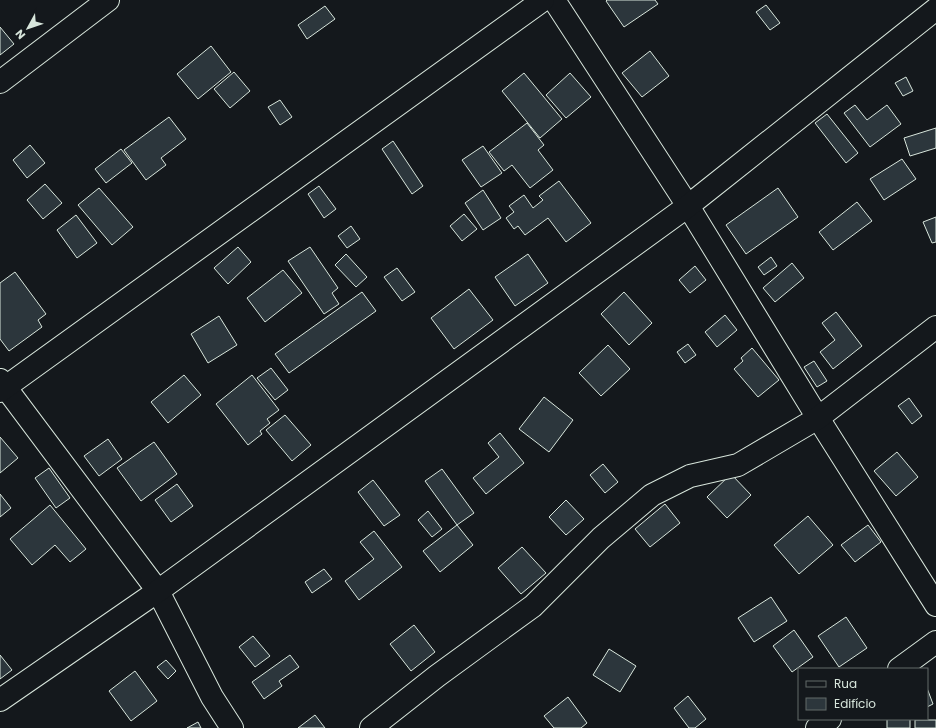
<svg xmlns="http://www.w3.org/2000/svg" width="936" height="728" font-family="Poppins,sans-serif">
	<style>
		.building { fill: #2c363c; stroke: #d8e6dc }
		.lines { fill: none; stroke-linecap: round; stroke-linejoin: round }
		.minor-casing { stroke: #d8e6dc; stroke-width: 24 }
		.minor { stroke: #14181c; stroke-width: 22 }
	</style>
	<rect width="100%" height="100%" fill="#14181c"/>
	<g class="building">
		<polygon points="607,0 655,0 658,4 624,27 606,1"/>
		<polygon points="766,5 780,23 770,30 756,12"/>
		<polygon points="325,6 335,19 307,39 298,25"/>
		<polygon points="0,27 14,44 0,55"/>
		<polygon points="211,46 231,72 198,99 177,74"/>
		<polygon points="650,51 669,76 642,97 622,73"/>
		<polygon points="234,72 250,91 230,108 214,89"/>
		<polygon points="524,73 562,119 540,138 502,91"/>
		<polygon points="570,73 591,97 566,118 546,95"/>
		<polygon points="906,77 913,91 903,96 895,83"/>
		<polygon points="280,100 292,117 280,125 268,107"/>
		<polygon points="855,105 867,120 887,105 901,124 870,147 844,113"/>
		<polygon points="827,114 858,153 846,163 815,123"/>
		<polygon points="169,117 186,139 161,158 166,165 146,180 124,150"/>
		<polygon points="527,123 544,145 538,150 553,170 530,188 512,165 504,171 489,152"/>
		<polygon points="936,128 936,148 910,156 904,138"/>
		<polygon points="393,141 423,186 412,194 382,149"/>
		<polygon points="30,145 45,163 27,178 13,160"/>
		<polygon points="483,146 502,173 481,187 462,160"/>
		<polygon points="121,149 132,163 106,183 95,169"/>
		<polygon points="902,159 916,179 884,200 870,179"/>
		<polygon points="559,181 591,223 566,242 548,218 525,235 518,226 514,229 506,218 514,212 509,206 524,195 533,208 543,200 539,196"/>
		<polygon points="45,184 62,203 43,219 27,200"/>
		<polygon points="319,186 336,209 324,218 308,194"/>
		<polygon points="99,188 133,227 112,245 78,205"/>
		<polygon points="778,188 798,217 746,254 726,225"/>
		<polygon points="483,190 501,218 483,230 465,203"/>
		<polygon points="857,202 872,221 833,250 819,232"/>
		<polygon points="464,214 477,229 462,241 450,226"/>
		<polygon points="76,215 97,243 77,258 57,230"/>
		<polygon points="936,217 936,242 932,243 923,222"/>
		<polygon points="351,226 360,239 347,248 338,236"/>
		<polygon points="238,247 251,262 228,284 214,268"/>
		<polygon points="310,247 338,288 332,293 339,304 324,314 288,261"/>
		<polygon points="346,254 367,277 356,287 335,265"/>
		<polygon points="528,254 548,283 515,306 495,277"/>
		<polygon points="771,257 777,266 764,275 758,267"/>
		<polygon points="792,263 804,278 775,302 763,288"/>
		<polygon points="695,266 706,280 690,293 679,280"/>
		<polygon points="397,268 415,292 402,301 384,277"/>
		<polygon points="283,270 302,293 265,322 247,298"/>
		<polygon points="15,272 46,314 38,320 42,327 9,351 0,339 0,283"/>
		<polygon points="469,289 493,320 454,349 431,318"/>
		<polygon points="362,292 376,311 289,373 275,354"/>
		<polygon points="624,292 652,323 629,345 601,314"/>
		<polygon points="836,312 862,346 833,369 820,352 835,340 822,323"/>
		<polygon points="725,315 737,330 717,347 705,332"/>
		<polygon points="219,316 237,345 208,363 191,334"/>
		<polygon points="688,344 696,355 685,363 677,352"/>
		<polygon points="608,345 630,369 601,396 579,373"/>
		<polygon points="752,348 779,380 758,397 734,369 743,361 741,358"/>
		<polygon points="814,361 827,381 817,387 804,367"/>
		<polygon points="271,368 288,390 275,400 257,378"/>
		<polygon points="184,375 201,395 168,423 151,402"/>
		<polygon points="252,375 279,410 267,419 270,423 260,431 262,434 248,445 216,404"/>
		<polygon points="544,397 573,420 549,452 519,429"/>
		<polygon points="909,398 922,416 912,424 898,406"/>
		<polygon points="285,415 311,445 292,461 266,430"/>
		<polygon points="500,433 524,463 486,494 473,478 499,457 488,443"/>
		<polygon points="0,437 18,458 0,473"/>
		<polygon points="108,439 122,459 99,476 84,456"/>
		<polygon points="154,442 177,474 141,501 117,468"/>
		<polygon points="897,452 918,477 896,496 874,471"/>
		<polygon points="603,464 618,482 605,493 590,475"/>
		<polygon points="49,468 70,498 56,508 35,478"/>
		<polygon points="442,469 474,513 457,525 425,481"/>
		<polygon points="731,474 751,495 727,518 707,497"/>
		<polygon points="373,480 400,515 384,526 358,492"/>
		<polygon points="177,484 193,506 171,522 155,500"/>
		<polygon points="0,494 11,508 0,517"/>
		<polygon points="566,500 584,519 566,535 549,517"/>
		<polygon points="665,504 680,523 650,547 635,529"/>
		<polygon points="50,505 86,549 70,562 55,545 32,565 10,539"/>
		<polygon points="428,511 442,529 432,537 418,520"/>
		<polygon points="808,516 833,545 799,574 774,545"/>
		<polygon points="457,525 473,545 440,572 423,551"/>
		<polygon points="868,525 881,542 855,562 841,545"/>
		<polygon points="374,531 402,567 359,600 345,581 374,559 360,542"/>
		<polygon points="522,547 546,573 521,594 498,568"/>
		<polygon points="324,569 332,579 312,593 305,582"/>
		<polygon points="771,597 787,621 754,642 738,618"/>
		<polygon points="846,617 867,648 839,667 818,636"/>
		<polygon points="414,625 435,652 411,671 390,644"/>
		<polygon points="794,630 813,657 792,672 773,646"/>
		<polygon points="253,636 270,656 255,667 239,647"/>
		<polygon points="609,649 636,666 620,692 593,675"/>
		<polygon points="0,655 12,670 0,679"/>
		<polygon points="290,655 299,667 279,681 282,686 264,699 252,682"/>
		<polygon points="166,660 176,671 168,679 157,667"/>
		<polygon points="135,671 157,701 131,721 109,691"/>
		<polygon points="927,688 933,704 927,707"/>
		<polygon points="688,696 706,719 695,728 689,728 674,708"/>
		<polygon points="568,697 587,723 581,728 554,728 544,716"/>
		<polygon points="315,715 325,728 298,728"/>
		<rect x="887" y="719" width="23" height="9"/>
		<rect x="915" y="720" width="21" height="8"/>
		<polygon points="198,722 201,728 187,728"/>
	</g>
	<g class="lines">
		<defs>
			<g id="minor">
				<polyline points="554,0 688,206 818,418 936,605"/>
				<polyline points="0,82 108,0"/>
				<polyline points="0,380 158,591 212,697 232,728"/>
				<polyline points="0,391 543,0"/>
				<polyline points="899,669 936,642"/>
				<polyline points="0,700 158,591 688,206 936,9"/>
				<polyline points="371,728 437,676 533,606 601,538 652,495 690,476 738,465 818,418 936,327"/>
				<polyline points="817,728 830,719"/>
			</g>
		</defs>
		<use href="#minor" class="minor-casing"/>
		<use href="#minor" class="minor"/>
	</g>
	<rect x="798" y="668" width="130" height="52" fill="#14181c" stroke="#626a69"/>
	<rect x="806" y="681" width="20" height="6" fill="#14181c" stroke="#626a69"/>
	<text x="834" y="688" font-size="12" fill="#d8e6dc">Rua</text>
	<rect x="806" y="698" width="20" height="12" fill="#2c363c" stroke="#626a69"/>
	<text x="834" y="708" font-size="12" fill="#d8e6dc">Edifício</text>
	<g transform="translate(28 28) rotate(230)" stroke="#14181c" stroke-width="3" paint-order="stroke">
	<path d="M0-3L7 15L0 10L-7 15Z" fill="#d8e6dc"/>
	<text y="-6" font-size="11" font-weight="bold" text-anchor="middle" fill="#d8e6dc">N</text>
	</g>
</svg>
